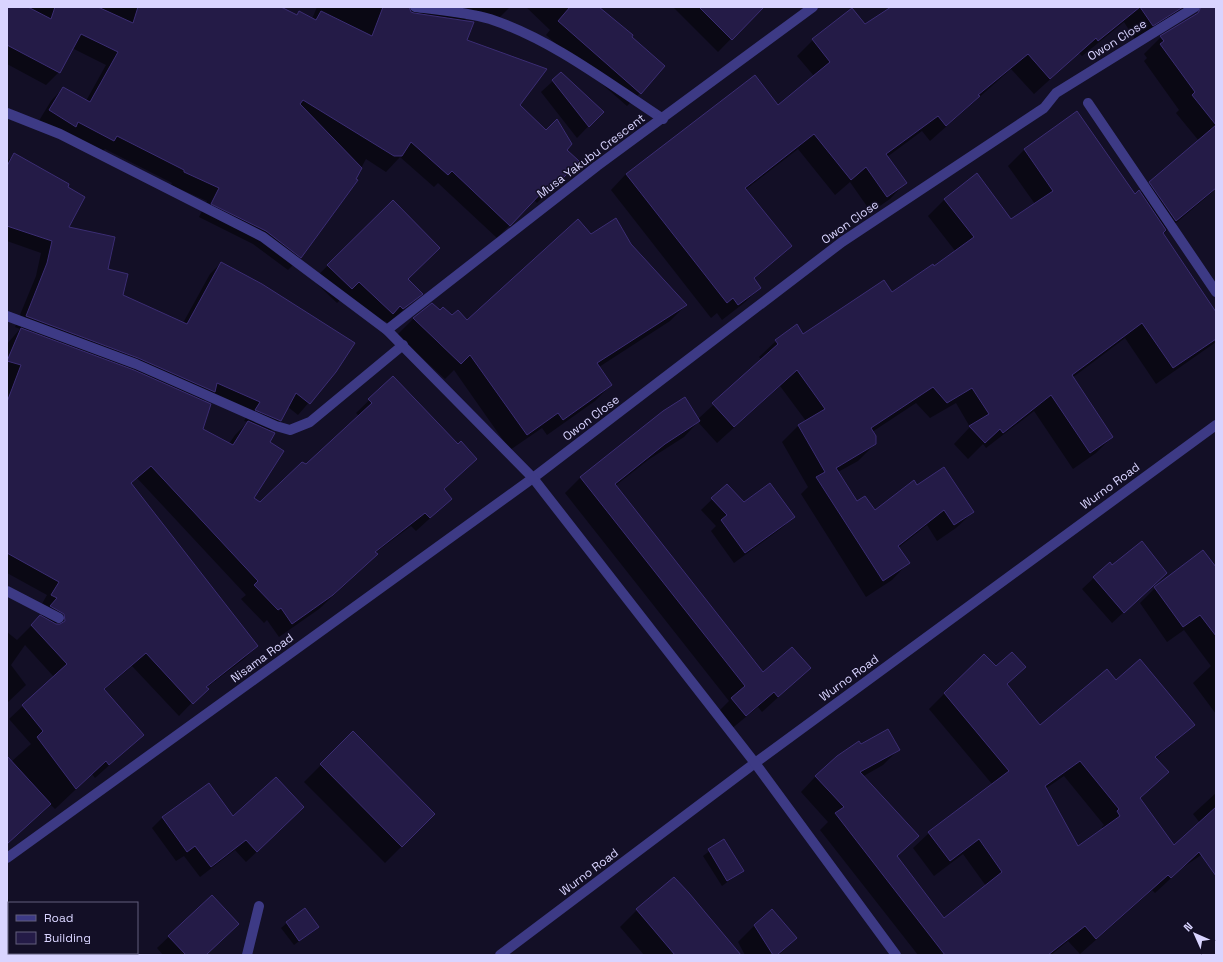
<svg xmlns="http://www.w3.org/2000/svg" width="1223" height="962" font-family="'Space Grotesk',sans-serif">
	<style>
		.shadow { fill: #0007; fill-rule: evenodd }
		.building { fill: #241b47; stroke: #3b2d73; fill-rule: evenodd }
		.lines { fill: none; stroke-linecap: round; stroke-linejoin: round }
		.service { stroke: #3d3a85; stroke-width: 10 }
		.minor { stroke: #3d3a85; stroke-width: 10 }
		.tertiary { stroke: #3d3a85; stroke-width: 10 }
		.labels { text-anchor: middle; stroke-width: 3; stroke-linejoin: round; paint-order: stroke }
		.street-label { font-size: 12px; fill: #d9d4ff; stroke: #130f26 }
	</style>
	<rect width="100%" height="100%" fill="#130f26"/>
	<g class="shadow">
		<polygon points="7,7 279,7 296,15 299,12 312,19 317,7 510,7 493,24 476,10 464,21 466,41 519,105 578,161 537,203 534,200 497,238 438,183 434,187 400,157 386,172 366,159 355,179 301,257 288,270 253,244 199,217 207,201 171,185 172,183 105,149 100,154 37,124 51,101 63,88 86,101 106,65 72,48 59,72 46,85 7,64"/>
		<polygon points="526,7 598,7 630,37 640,93 627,106 546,35 550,30"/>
		<polygon points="673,7 762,7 718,52"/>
		<polygon points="893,7 1190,7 1136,41 1124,22 1082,56 1079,53 1034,94 1011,69 930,141 922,131 887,157 905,183 890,199 871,212 850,182 835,195 798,149 745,190 791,246 754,279 760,288 744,303 722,320 717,313 711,318 611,190 626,174 778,106 814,76 797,56 813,40 865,26"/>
		<polygon points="1201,9 1216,10 1216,189 1163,234 1216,313 1216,342 1156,384 1125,338 1072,378 1112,437 1096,453 1073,469 1034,411 986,448 983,444 968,459 954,444 970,427 956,403 930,418 916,403 872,432 875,444 858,461 838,472 856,503 875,512 917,486 973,512 956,528 937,541 927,525 898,548 908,563 892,580 866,597 801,494 808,487 782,442 798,426 806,421 780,386 717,443 698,422 684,437 648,460 615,486 763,673 810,668 762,712 758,707 730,730 716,714 729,701 565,493 580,478 664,412 698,419 762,360 759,357 776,341 803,335 892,294 934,268 956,252 928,216 945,199 1011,220 1035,204 1008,166 1024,150 1077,113 1135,195 1140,193 1199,141 1176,113 1179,110 1144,61 1147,58 1144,54 1161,37 1193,17"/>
		<polygon points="553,81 602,112 577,138 541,92"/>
		<path d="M 14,155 L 67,228 L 107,270 L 122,296 L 183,323 L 210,274 L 221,263 L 335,372 L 298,415 L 288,407 L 281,420 L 270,431 L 269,443 L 253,498 L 260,504 L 306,466 L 359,416 L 356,413 L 393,377 L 443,490 L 451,499 L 416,531 L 411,526 L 375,553 L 363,568 L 319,609 L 279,637 L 267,620 L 264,623 L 241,599 L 246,595 L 137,478 L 130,484 L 257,646 L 244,659 L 206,688 L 179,716 L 132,666 L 104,690 L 143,735 L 95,778 L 92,774 L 55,809 L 51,805 L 7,844 L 7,758 L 11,762 L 31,744 L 9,719 L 54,677 L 25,645 L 11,665 L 26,685 L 7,703 L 7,632 L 17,640 L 45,612 L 39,609 L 47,595 L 7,573 L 7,344 L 20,329 L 15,327 L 36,276 L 41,253 L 7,241 L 7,161 ZM 209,396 L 249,413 L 244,421 L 248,422 L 235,435 L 229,444 L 202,430 L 203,402 Z"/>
		<polygon points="393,202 406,279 422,294 388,323 385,321 377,328 344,296 337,303 313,280"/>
		<polygon points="591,235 631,244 686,305 670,321 599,367 611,385 595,401 547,435 542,428 510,450 454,370 445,379 397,335 413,319 432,304 440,311 467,321"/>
		<polygon points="727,485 744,504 793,517 783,527 734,563 711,531 716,526 701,510"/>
		<polygon points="1110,563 1112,566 1166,573 1112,623 1082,589"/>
		<polygon points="1216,569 1216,714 1193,683 1211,666 1184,630 1167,642 1140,603 1155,588"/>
		<path d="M 996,667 L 1025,667 L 1007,685 L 1040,726 L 1116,681 L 1193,725 L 1155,759 L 1167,772 L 1139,799 L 1174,847 L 1200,823 L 1193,814 L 1216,793 L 1216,845 L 1182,868 L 1155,893 L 1152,890 L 1080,954 L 1068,941 L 1051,955 L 918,955 L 820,830 L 828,822 L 801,792 L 816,776 L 861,746 L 899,749 L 883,765 L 862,777 L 896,857 L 944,919 L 986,886 L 963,854 L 934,876 L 913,848 L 929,833 L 992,784 L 929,709 L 945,693 ZM 1064,776 L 1104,825 L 1102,827 L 1103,829 L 1078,848 L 1045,789 Z"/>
		<polygon points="353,733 434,814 385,863 304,782"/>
		<polygon points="209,784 233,818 292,818 246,862 235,850 200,877 184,856 176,861 152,828 162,818"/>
		<polygon points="724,840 742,871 722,886 703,856"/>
		<polygon points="212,896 206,955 163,955 157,948"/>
		<polygon points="8,899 11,903 9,903 9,953 50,953 52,955 7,955"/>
		<polygon points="637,910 740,955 644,955 620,927"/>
		<polygon points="287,923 317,927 294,945 281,928"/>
		<polygon points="755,925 795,938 779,955 745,955 738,942"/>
		<polygon points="77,953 100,953 102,955 74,955"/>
	</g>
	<g class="building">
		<polygon points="7,7 28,7 51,19 55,7 98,7 133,23 138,7 281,7 297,15 299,11 316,20 321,11 372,36 383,7 409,7 411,12 414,13 474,22 467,40 547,69 520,105 546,130 557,119 572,144 567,150 579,161 551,191 547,187 510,226 452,171 448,175 411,142 402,156 394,156 303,100 300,104 362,168 356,179 358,180 301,258 266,231 211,204 219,188 184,172 184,170 117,136 114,141 78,122 76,127 49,110 63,87 90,102 118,52 81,34 60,73 7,45"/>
		<polygon points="570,7 599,7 633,35 632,37 665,66 641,94 558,21"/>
		<polygon points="699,7 764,7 732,40"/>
		<polygon points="891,7 1183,7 1153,26 1140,7 1098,41 1096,38 1050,79 1028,54 978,95 980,96 946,126 938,116 886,154 907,183 887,197 866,167 851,180 814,134 745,188 792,246 754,278 761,288 738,305 733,298 727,303 626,174 755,75 778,105 830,62 812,39 852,8 865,24"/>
		<polygon points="1201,7 1216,7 1216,125 1192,95 1195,92 1160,44 1164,41 1160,36 1198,13"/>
		<polygon points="561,72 604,112 589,127 552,80"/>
		<polygon points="1077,111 1135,194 1139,190 1166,230 1163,233 1216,312 1216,339 1173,368 1142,323 1072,375 1113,437 1090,453 1051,395 1003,433 1000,429 985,443 969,426 989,414 972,388 947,403 933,387 871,428 876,436 876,444 836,468 857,501 865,496 875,510 914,480 917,485 944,467 974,512 954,525 944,510 898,546 910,563 883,581 816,477 825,472 798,425 825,409 797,370 734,427 712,403 778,344 775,340 797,324 803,334 884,280 892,292 933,264 934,266 974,237 944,199 977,173 1011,219 1053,191 1024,149"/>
		<polygon points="1216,125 1216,188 1176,221 1149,182"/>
		<polygon points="14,153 69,184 68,187 85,197 69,227 115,237 108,269 128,274 123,295 187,324 221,262 262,284 355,343 336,372 310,404 296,393 281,421 255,410 260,402 217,383 215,392 138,358 26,316 47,263 52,241 7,226 7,166"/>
		<polygon points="393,200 440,248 408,279 423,294 403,309 400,306 393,314 359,282 352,289 327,265"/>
		<polygon points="616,218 631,244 687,305 597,363 612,385 563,420 558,413 527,435 470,355 461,364 413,318 432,303 440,310 443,307 452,315 458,310 467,320 578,219 591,234"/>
		<polygon points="21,328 134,370 211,404 203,429 233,445 248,421 275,433 270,442 284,451 254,498 260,502 302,462 306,464 372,403 368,399 393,376 458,444 461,441 477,459 444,489 452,499 430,518 425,513 375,552 378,554 333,595 292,624 281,608 278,610 254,585 258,581 151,466 131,483 258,646 206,687 209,689 193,704 146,653 104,689 144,735 109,765 106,761 76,789 37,737 43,731 22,705 67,664 31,625 40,615 56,624 60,624 65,621 64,614 50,606 57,598 51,595 59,582 7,553 7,402 21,365 7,361"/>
		<polygon points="685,397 700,421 665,444 615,484 763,672 792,647 811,668 778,697 774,692 746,716 731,698 745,686 580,477 663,411"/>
		<polygon points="770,483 795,517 745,553 721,520 727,515 711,498 727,484 744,502"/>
		<polygon points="1142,541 1167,573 1124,613 1093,577 1110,562 1112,565"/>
		<polygon points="1203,550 1216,567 1216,636 1200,615 1183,627 1154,587"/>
		<path d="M 1012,652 L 1026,667 L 1007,684 L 1040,725 L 1107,669 L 1116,680 L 1140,659 L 1195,725 L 1155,757 L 1169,772 L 1140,798 L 1174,845 L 1216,807 L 1216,876 L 1199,852 L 1171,878 L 1168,875 L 1096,939 L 1085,926 L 1048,955 L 945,955 L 835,813 L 844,807 L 815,776 L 837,756 L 859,741 L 861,744 L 888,729 L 900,750 L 860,772 L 919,836 L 897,856 L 944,918 L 1002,872 L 979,839 L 950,861 L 928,832 L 1009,771 L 944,693 L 984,654 L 996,666 ZM 1080,761 L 1119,809 L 1117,811 L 1120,816 L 1078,846 L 1045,786 Z"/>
		<polygon points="353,731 435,814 402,847 320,764"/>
		<polygon points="7,756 51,804 7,844"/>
		<polygon points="276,777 304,807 257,852 246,840 211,867 195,846 187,852 162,817 209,783 233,816"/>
		<polygon points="724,839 744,871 727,881 708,849"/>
		<polygon points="674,877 689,893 741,955 675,955 636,909"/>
		<polygon points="212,895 239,924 206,955 186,955 168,936"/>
		<polygon points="305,908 319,927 299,941 286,922"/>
		<polygon points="772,909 797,938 777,955 773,955 754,925"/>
	</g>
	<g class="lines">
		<g class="service">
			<polyline points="1088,103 1216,292"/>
			<polyline points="247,955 259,906"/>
		</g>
		<g class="minor">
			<path d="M 415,7 C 440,10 466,12 490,19 C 553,40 608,83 663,119"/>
			<polyline points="7,316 136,364 276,426 290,430 310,422 403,345"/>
			<polyline points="387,330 597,166 813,7"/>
			<polyline points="7,591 59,618"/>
			<polyline points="7,858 533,478 842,242 1044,108 1056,93 1195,7"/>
			<polyline points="500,955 755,763 1216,425"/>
		</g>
		<polyline class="tertiary" points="7,113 60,134 263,237 387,330 533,478 755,763 896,955"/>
	</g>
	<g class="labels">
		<g class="street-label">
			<text transform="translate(1117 40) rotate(-32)" y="4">Owon Close</text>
			<text transform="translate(591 156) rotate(-37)" y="4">Musa Yakubu Crescent</text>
			<text transform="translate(850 222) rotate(-35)" y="4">Owon Close</text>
			<text transform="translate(591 418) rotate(-37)" y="4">Owon Close</text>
			<text transform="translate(1110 486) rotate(-36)" y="4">Wurno Road</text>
			<text transform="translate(262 658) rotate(-36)" y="4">Nisama Road</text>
			<text transform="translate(849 678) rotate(-36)" y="4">Wurno Road</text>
			<text transform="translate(589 872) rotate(-37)" y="4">Wurno Road</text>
		</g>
	</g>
	<rect width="1223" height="962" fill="none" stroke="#d9d4ff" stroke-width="16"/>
	<rect x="8" y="902" width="130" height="52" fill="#130f26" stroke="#625e7d"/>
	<rect x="16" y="915" width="20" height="6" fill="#3d3a85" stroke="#625e7d"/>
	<text x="44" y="922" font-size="12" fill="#d9d4ff">Road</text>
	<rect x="16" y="932" width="20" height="12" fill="#241b47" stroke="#625e7d"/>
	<text x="44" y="942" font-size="12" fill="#d9d4ff">Building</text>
	<g transform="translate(1195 934) rotate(315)" stroke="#130f26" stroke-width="3" paint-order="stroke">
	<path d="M0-3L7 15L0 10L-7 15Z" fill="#d9d4ff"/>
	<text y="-6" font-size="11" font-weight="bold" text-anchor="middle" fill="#d9d4ff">N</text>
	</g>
</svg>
